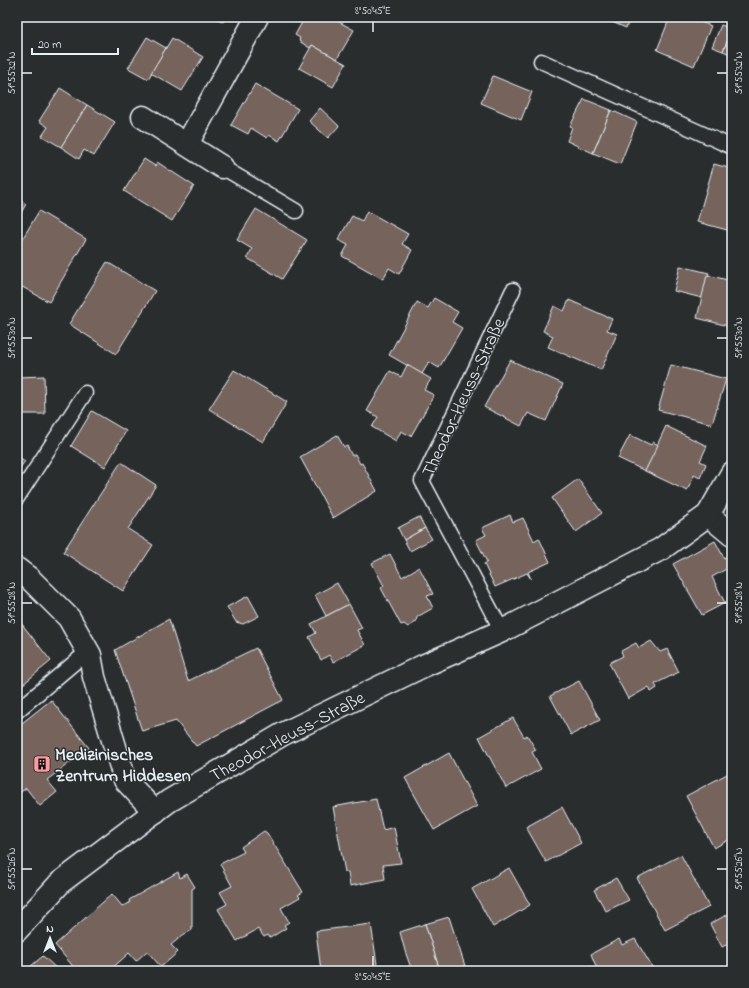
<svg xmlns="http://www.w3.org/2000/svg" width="749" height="988" font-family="'Indie Flower',sans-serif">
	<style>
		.building { fill: #74645b; stroke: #e8f1f8 }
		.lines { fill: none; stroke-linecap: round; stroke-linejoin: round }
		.service-casing { stroke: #e8f1f8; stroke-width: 17 }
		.minor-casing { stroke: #e8f1f8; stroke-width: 25 }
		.secondary-casing { stroke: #e8f1f8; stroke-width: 25 }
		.service { stroke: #2a2d2e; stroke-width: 14 }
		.minor { stroke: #2a2d2e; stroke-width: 22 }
		.secondary { stroke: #2a2d2e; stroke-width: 22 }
		.ticks { fill: none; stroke: #e8f1f8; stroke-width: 1.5 }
		.labels { text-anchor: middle; stroke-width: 3; stroke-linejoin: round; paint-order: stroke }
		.street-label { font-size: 18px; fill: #e8f1f8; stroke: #2a2d2e }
		.poi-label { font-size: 18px; font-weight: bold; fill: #e8f1f8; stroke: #2a2d2e; text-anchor: start }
		.neatline { fill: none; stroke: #e8f1f8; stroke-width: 1.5 }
		.ticks-label { font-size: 10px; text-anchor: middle; fill: #e8f1f8 }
	</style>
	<rect width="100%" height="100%" fill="#2a2d2e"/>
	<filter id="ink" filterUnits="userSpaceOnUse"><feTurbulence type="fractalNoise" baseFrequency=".025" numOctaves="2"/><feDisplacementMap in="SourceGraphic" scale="8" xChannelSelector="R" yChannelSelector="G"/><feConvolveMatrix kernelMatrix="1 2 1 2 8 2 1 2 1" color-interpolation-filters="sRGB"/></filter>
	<g filter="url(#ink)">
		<g class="building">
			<polygon points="215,17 226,17 223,22"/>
			<polygon points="305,17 330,17 354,30 337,59 312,45 310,48 299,41 300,38 295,35"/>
			<polygon points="600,17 631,17 626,28"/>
			<polygon points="670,17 688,17 711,26 694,66 657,50"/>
			<polygon points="721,25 732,29 723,51 712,47"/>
			<polygon points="732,31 732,55 723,51"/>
			<polygon points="147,37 166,48 148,79 128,68"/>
			<polygon points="172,38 203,57 182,91 151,73"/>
			<polygon points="312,45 346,64 333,87 299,68"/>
			<polygon points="493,76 532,92 521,120 481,103"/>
			<polygon points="255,84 298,109 279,141 269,135 267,138 251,128 248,134 231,125"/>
			<polygon points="60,88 87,105 61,147 42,136 48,127 39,121"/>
			<polygon points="584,99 611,110 593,153 567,141 572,127 570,126"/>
			<polygon points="87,105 115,122 94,156 84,150 79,159 61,147"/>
			<polygon points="320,108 339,126 328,138 309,121"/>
			<polygon points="611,110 637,122 620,164 593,153"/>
			<polygon points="144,159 155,166 157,162 194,186 172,221 124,191"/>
			<polygon points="714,164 732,169 732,236 731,231 697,222"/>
			<polygon points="17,198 26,204 17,220"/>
			<polygon points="256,209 307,240 282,279 247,258 252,249 237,240"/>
			<polygon points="39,211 86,239 49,302 17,284 17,248"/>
			<polygon points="367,211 408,234 402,244 412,250 399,274 389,268 383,279 342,256 348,245 338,240 352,216 362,221"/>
			<polygon points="107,262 155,291 116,354 69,324"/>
			<polygon points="680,266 709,273 702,298 674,291"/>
			<polygon points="707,275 732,281 732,327 697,318"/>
			<polygon points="434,298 458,312 452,322 462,328 439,368 429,362 422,374 389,355 417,302 428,308"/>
			<polygon points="569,300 612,319 607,330 617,334 601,370 548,347 553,336 543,331 554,306 564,311"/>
			<polygon points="510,360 563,384 546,421 528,413 521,426 484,407"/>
			<polygon points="407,365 431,379 424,390 434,395 411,436 401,431 396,441 372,427 378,417 367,411 390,371 401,377"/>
			<polygon points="671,365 726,379 712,424 658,410"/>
			<polygon points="234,370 287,402 263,442 209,409"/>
			<polygon points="44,376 45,414 17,414 17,377"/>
			<polygon points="92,411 126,431 105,467 71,446"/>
			<polygon points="666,426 707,446 700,461 706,464 700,478 694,475 687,491 645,471"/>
			<polygon points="337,435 344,447 347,446 352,456 355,454 360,464 362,463 377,491 333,518 300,457"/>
			<polygon points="630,435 651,445 653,442 658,445 645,471 618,458"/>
			<polygon points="17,456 25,461 17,472"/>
			<polygon points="121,462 156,485 128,529 153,545 123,591 63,552"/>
			<polygon points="578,479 602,513 576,532 552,498"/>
			<polygon points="510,515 513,522 523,518 534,541 539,538 550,562 528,572 531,579 527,573 495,587 484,564 487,562 476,540 486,535 482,528"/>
			<polygon points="419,517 425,528 404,540 398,528"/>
			<polygon points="425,528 432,539 410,551 404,540"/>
			<polygon points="715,541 724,558 732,555 732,573 728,568 712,577 725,603 702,615 673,564"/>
			<polygon points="390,554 402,577 419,567 433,594 427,596 433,608 417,617 416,622 408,627 404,624 401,625 381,588 384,586 372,563"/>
			<polygon points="337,583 349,604 326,616 315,595"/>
			<polygon points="248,596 259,616 243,624 236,622 227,607"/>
			<polygon points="349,604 362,628 357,630 365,645 333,662 329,655 321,660 309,637 316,633 311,624"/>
			<polygon points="17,618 51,661 17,689"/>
			<polygon points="169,619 188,681 256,648 283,700 196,746 176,721 142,731 115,650"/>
			<polygon points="651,641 660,652 667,649 679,672 655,684 657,688 651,692 649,687 628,699 609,663 623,656 621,651 636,643 639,648"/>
			<polygon points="579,681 600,720 571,735 550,696"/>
			<polygon points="51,700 89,748 47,780 57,792 40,806 26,788 17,795 17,727"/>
			<polygon points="513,718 524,737 527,735 536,750 532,752 541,769 506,788 479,737"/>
			<polygon points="449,753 477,806 434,830 405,778"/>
			<polygon points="729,773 732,778 732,838 714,848 686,796"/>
			<polygon points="376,799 383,830 394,827 401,863 383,865 385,879 350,886 348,872 345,872 333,807"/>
			<polygon points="562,807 581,843 546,862 526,827"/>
			<polygon points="264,831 267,833 303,892 298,895 300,897 281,908 289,922 284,925 286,928 270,938 268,935 264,937 258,929 237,941 218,909 227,904 220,892 232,886 220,864 244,852 241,847"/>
			<polygon points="681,855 709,907 665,930 637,878"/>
			<polygon points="509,868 530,905 493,927 472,889"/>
			<polygon points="178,872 180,878 187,874 195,887 192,889 192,930 183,935 171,945 178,952 161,967 147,951 136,961 129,953 109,971 90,971 85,966 80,971 77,971 55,945 112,894 122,906 130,903 129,900"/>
			<polygon points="616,878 629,900 606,911 594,890"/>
			<polygon points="732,912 732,942 722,947 710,924"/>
			<polygon points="449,917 465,966 450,971 440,971 425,924"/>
			<polygon points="371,924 378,971 321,971 316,931"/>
			<polygon points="425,924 440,971 412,971 405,951 400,932"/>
			<polygon points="619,939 622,945 635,939 654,970 598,971 591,954"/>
			<polygon points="43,956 59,971 25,971"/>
		</g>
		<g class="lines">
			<defs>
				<g id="service">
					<polyline points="541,61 732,147"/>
					<polyline points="222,167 296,211"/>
					<polyline points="17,498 85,393"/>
					<polyline points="502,631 422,481 513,290"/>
					<polyline points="17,711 87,652"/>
				</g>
				<g id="minor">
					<polyline points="143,117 222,167"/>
					<polyline points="187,144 257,17"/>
					<polyline points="708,515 732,535"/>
					<polyline points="17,569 29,578 69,618 90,655 94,677 125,780 155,812"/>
				</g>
				<polyline id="secondary" points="17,930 61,882 169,801 283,734 423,666 502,631 661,549 708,515 732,473"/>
			</defs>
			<use href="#service" class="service-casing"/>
			<use href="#minor" class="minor-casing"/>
			<use href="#secondary" class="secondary-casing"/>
			<use href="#service" class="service"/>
			<use href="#minor" class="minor"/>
			<use href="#secondary" class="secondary"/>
		</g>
	</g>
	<path class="ticks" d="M 373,22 L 373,32M 22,73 L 32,73M 717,73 L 727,73M 22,338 L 32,338M 717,338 L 727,338M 22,603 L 32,603M 717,603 L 727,603M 22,869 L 32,869M 717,869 L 727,869M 373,956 L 373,966"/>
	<defs>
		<symbol id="building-square" viewBox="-11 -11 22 22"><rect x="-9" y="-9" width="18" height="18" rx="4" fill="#ff9aa2" stroke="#2a2d2e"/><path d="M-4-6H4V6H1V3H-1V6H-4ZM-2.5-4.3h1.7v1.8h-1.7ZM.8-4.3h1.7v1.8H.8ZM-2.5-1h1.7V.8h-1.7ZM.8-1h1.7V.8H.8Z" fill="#111"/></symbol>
	</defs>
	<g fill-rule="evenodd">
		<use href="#building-square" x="32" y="754" width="20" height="20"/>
	</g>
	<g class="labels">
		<g class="street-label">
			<text transform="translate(463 397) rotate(-65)" y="6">Theodor-Heuss-Straße</text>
			<text transform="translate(287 736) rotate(-28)" y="6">Theodor-Heuss-Straße</text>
		</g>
		<g class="poi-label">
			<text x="55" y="760">Medizinisches<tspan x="55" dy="21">Zentrum Hiddesen</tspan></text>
		</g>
	</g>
	<rect width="749" height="988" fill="none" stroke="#2a2d2e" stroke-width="44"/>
	<g transform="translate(50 938)" stroke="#2a2d2e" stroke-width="3" paint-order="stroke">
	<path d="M0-3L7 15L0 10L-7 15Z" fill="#e8f1f8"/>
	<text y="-6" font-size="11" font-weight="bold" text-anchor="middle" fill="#e8f1f8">N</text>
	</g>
	<path d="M32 48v6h86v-6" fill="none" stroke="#e8f1f8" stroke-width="2"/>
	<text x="38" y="48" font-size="12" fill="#e8f1f8" stroke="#2a2d2e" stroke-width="3" paint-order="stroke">20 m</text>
	<rect x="22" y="22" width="705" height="944" class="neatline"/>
	<g class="ticks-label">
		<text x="373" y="14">8°50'45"E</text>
		<text transform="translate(11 73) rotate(-90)" y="4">51°55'32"N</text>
		<text transform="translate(738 73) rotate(-90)" y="4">51°55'32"N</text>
		<text transform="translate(11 338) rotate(-90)" y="4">51°55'30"N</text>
		<text transform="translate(738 338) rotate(-90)" y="4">51°55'30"N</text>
		<text transform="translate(11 603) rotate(-90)" y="4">51°55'28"N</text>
		<text transform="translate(738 603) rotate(-90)" y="4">51°55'28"N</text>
		<text transform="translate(11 869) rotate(-90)" y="4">51°55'26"N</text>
		<text transform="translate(738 869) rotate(-90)" y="4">51°55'26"N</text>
		<text x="373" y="980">8°50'45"E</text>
	</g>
</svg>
